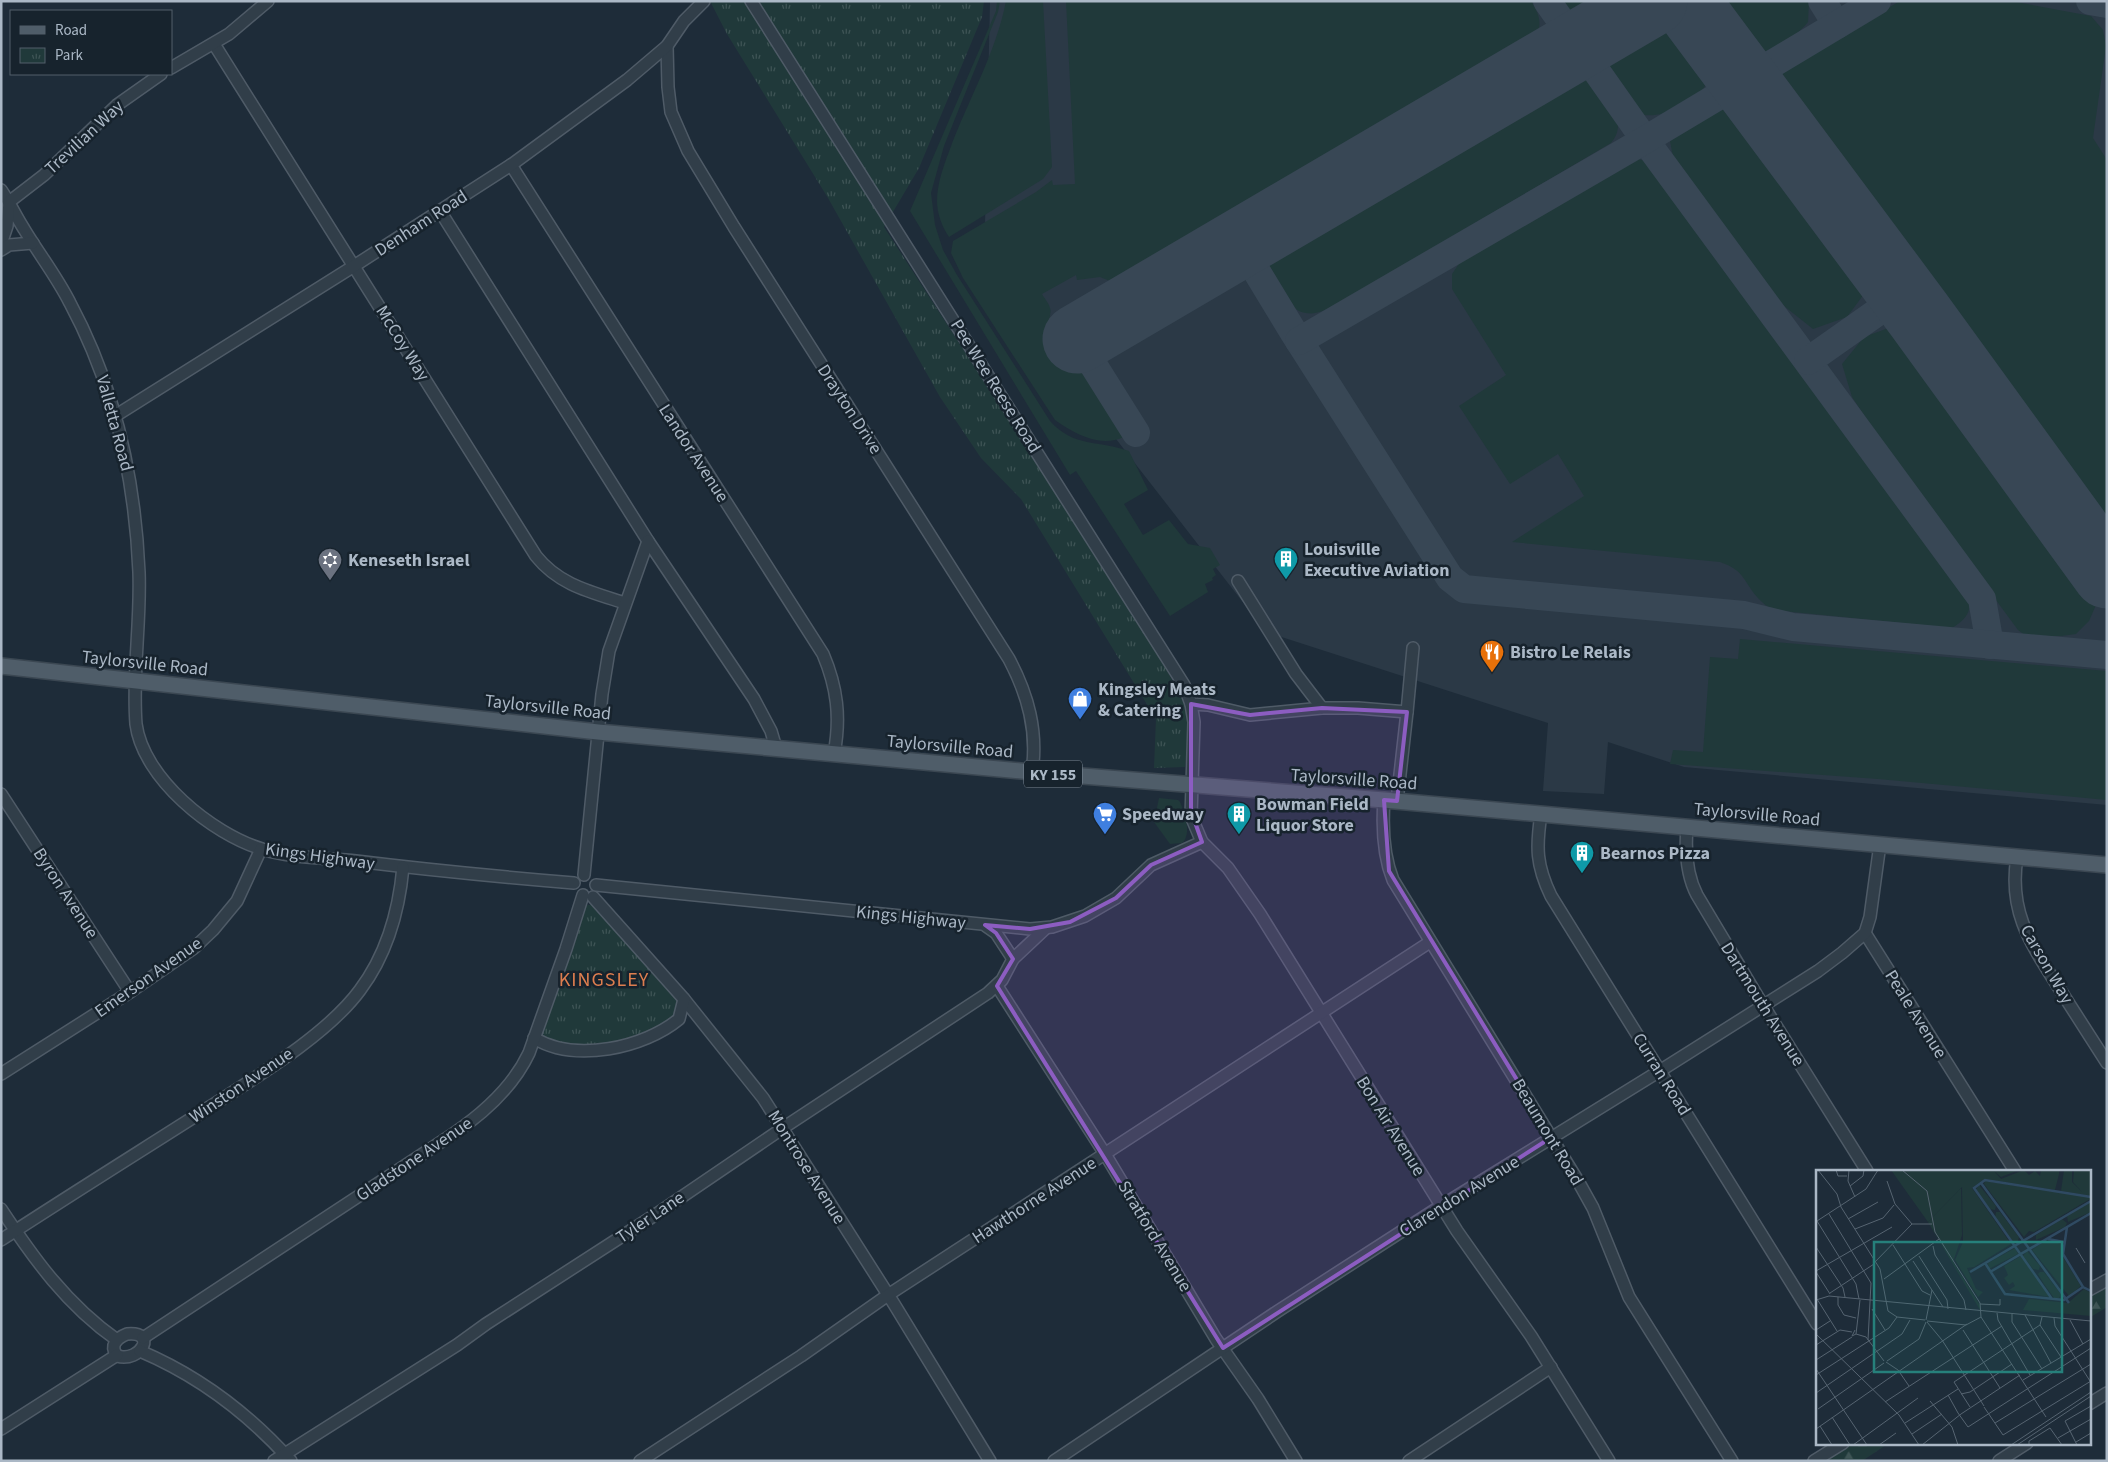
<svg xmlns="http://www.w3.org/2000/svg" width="2108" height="1462" font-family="'Source Sans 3',sans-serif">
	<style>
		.airport { fill: #2b3946 }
		.green { fill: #20393a }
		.forest { fill: url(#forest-firs) }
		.park { fill: url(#park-tufts) }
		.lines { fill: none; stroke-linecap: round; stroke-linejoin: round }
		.taxiway { stroke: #384755; stroke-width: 28 }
		.runway { stroke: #384755; stroke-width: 69 }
		.minor-casing { stroke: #4f5b67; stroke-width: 14 }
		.major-casing { stroke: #3b4752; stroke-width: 18 }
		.minor { stroke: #313e49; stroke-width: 11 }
		.major { stroke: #4f5d69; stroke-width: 15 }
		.marked { fill: #8c5dc1; fill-opacity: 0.2; stroke: #8c5dc1; stroke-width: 4; stroke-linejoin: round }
		.labels { text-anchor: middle; stroke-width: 5; stroke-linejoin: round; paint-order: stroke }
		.shield { fill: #17232d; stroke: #7f8b98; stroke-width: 1 }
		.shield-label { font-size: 16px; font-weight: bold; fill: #abb8c6 }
		.street-label { font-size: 18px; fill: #abb8c6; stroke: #17232d }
		.poi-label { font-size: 18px; font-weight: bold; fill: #abb8c6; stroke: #17232d; text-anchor: start }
		.quarter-label { font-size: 20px; letter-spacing: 1px; fill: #dd7e4f; stroke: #17232d }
		.inset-river { fill: none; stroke: #2f4a62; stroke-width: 2.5 }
		.inset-road { fill: none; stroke: #566471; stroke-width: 1 }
		.view { fill: #26807b; fill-opacity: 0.15; stroke: #26807b; stroke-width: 2.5 }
		.inset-edge { fill: none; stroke: #abb8c6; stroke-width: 2.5 }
	</style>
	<defs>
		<pattern id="forest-firs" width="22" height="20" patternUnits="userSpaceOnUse" patternTransform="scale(1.25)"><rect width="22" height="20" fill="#20393a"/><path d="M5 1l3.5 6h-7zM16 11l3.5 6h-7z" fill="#3e5455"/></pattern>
		<pattern id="park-tufts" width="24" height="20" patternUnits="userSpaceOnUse" patternTransform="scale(1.25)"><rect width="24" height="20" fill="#20393a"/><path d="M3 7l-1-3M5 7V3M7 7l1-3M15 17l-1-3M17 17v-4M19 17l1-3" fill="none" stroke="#3e5455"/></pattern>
	</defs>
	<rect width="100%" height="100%" fill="#1e2c39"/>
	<polygon class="airport" points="990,1 2107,1 2107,805 1684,767 1608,742 1604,794 1543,791 1548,723 1266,632 984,269"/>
	<g class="green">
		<path d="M 997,1 L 1000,1 L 998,12 L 944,146 L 931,193 L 935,225 L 943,250 L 957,275 L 1050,421 C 1074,448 1099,440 1129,451 L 1148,490 L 1124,504 L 1143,535 L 1169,520 L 1188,544 L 1210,548 L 1220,565 L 1213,569 L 1216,575 L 1212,578 L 1213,580 L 1205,584 L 1208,592 L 1170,616 L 1076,471 L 1070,475 L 910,211 L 996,11 Z"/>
		<path d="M 1006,1 L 1043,1 L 1052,167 L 1043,179 L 949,237 C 942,227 937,213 937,201 C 937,183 944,165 950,149 C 968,100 996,53 1006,1 Z"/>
		<path d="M 1066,1 L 1531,1 C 1544,20 1542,34 1526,51 L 1125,287 L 1100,277 L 1077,280 L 1076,275 L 1042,294 C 1044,298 1049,303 1050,308 C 1052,313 1048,321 1048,327 C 1050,351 1066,364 1086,371 L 1122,431 L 1124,437 C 1100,448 1075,434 1055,420 L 963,278 L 951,253 L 953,241 L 1036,192 L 1052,180 L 1053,185 L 1075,184 Z"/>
		<path d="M 1553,1 L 1611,1 C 1592,12 1570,21 1553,1 Z"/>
		<path d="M 1720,1 L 1809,1 L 1808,22 C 1793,40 1765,62 1741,46 C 1732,40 1729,29 1725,20 C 1723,14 1721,8 1720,1 Z"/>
		<polygon points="1900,1 2011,1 2091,16 2103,30 2106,46 2093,138 2107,160 2107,545 1775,95 1776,85 1784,70"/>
		<path d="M 1651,23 C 1657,25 1664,25 1669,28 C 1692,39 1724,72 1698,95 C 1685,107 1655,121 1638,113 C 1632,109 1627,101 1624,96 C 1614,80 1601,61 1615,44 C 1624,33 1638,28 1651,23 Z"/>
		<path d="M 1557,75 C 1565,75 1573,74 1581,76 C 1593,79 1618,113 1618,125 C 1618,133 1615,138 1611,143 L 1336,305 C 1327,309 1317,315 1306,313 C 1287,311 1263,274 1268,256 C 1270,248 1277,242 1282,236 L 1546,80 Z"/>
		<polygon points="1728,107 1736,109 1746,116 1861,273 1867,290 1847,317 1813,329 1784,306 1729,239 1674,162 1670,141 1674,134 1719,108"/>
		<path d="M 1633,158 C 1645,160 1651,163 1658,172 L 1961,582 C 1972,602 1975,615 1952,628 L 1772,610 C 1767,606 1761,602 1757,597 C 1742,579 1745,571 1720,562 L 1512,542 L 1584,496 L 1558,454 L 1510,484 L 1459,406 L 1506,375 L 1452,289 L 1452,274 L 1462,259 Z"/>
		<polygon points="1894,326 1909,337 2092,588 2096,605 2089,621 2076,634 2061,636 2026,636 2018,630 1901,471 1852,397 1842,364 1864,337"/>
		<polygon points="1740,639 2107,671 2107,800 1878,779 1670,764 1673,750 1703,752 1710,657 1738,659"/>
		<path d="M 1159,798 L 1178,800 L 1180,802 C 1185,814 1192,834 1182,843 L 1170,844 L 1154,822 Z"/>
	</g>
	<g class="forest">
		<polygon points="2107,1286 2107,1307 2089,1318 2089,1296"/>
		<polygon points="1852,1443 1889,1443 1862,1461 1825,1461"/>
	</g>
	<g class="park">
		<polygon points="710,1 984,1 982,17 919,168 884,227 1150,638 1190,715 1185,767 1154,768 1156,719 1021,499 981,458 940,397 828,198 727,34"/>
		<path d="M 586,905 L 593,905 L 677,998 L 677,1004 L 672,1019 C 660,1025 647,1034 634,1039 C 615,1047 561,1049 544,1036 L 542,1031 Z"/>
	</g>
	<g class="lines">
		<g class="taxiway">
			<polyline points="1547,1 1645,140 1982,599 1990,645"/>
			<polyline points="1822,1 1837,25"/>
			<polyline points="2090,1 2107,4"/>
			<polyline points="1240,244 1294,333 1450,578 1464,589 1744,615 1793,627 2107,655"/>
			<polyline points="1077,339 1136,433"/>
			<polyline points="1299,341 1645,140 1877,1"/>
			<polyline points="1808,361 1903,294"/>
		</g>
		<g class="runway">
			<polyline points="1685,1 1919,315 2107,574"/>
			<polyline points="1077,339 1653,1"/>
		</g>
		<defs>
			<g id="minor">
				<polyline points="751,1 1184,685 1191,704 1194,722 1191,816 1202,842 1228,868 1260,914 1457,1231 1531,1336 1609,1461"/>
				<path d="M 214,44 L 536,556 C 559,585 591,592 625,603"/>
				<path d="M 667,46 L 668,87 L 671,112 L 688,151 L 734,227 L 1009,659 C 1028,695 1038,731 1032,772"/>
				<polyline points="171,68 229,34 268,1"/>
				<path d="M 511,165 L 823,654 C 837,687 841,717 834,754"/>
				<path d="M 1,190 C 10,203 16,217 24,229 C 39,254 57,277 70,303 C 115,387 135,478 139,572 C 141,623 132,673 136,724 C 143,778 212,834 262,849 C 288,858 327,858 356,861 C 429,870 502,877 574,883"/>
				<polyline points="440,211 648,541 754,699 771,731 776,748"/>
				<polyline points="1,244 7,226 9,202 44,175 117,105 161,74"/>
				<polyline points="1,250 9,245 33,243"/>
				<polyline points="115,416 354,266 511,165 627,80 667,46 684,21 704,1"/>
				<polyline points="1238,581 1296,674 1322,708"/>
				<polyline points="1191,704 1208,705 1250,715 1322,708 1358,708 1407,712 1413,648"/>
				<polyline points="1,794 130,992"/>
				<path d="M 1384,800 C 1382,827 1383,855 1393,880 L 1578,1181 L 1593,1208 L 1629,1297 L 1732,1461"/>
				<polyline points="1397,801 1407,712"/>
				<path d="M 1541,814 C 1536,847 1536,865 1551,896 L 1817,1324"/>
				<path d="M 1687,827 C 1685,851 1686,874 1697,895 L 1758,997 L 1867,1171"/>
				<path d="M 2017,857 C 2008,912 2031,944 2059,988 C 2075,1013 2091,1038 2107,1063"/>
				<polyline points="584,875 602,694 609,651 648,541"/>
				<polyline points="596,885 1030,929 1052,927 1085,916 1116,898 1151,865 1202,842"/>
				<polyline points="593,897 684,999 763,1098 894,1304 990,1461"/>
				<polyline points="986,926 996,933 1013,959"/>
				<polyline points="1865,933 2015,1171"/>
				<polyline points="997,986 1105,1154 1216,1339 1258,1399 1296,1461"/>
				<path d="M 534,1038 C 575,1063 644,1048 679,1019 L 684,999"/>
				<polyline points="1,1074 130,992 194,948 213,930 237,901 261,849"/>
				<path d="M 1,1209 C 34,1259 67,1305 117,1340"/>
				<path d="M 1,1240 C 70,1195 139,1152 208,1108 C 256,1077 327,1035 360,990 C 387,954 399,911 403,867"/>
				<polyline points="2089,1290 2107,1280"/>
				<path d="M 127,1334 C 158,1331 141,1363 117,1356 C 109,1345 117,1338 127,1334 Z"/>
				<path d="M 143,1338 L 453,1134 C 484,1113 513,1087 529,1053 L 566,949 L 583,895"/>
				<path d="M 140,1351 C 199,1376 248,1413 291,1461"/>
				<polyline points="2089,1404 2107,1393"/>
				<polyline points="1,1429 117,1355"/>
				<polyline points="274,1461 457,1345 486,1324 658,1213 783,1128 988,993 1002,980 1013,959 1046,928"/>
				<polyline points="640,1461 801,1356 888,1295 1430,942"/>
				<polyline points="1054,1461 1278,1311 1441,1206 1666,1067 1818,971 1842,953 1865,933 1870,917 1880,844"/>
				<polyline points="1409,1461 1551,1367"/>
				<polyline points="1814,1461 1843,1443"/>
				<polyline points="1999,1461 2027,1443"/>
			</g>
			<polyline id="major" points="1,666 598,732 1032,772 1384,800 2107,865"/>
		</defs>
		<use href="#minor" class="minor-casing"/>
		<use href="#major" class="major-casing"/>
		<use href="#minor" class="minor"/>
		<use href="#major" class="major"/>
	</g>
	<path class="marked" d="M 1191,704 L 1250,715 L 1322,708 L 1407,712 L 1397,801 L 1384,800 L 1389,871 L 1552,1137 L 1223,1348 L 997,986 L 1013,959 L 996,933 L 985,925 L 1030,929 L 1070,922 L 1116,898 L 1151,865 L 1202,842 L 1191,811 Z"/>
	<defs>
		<symbol id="building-pin" viewBox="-11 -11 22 30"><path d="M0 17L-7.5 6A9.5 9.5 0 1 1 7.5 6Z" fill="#0f9aa8" stroke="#17232d"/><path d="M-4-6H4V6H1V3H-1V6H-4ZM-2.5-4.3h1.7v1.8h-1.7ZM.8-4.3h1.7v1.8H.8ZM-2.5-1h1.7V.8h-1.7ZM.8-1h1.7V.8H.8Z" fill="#fff"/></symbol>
		<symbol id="synagogue-pin" viewBox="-11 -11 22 30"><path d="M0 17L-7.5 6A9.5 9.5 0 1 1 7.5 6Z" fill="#6b7280" stroke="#17232d"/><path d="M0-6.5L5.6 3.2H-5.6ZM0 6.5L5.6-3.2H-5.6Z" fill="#fff"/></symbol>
		<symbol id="restaurant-pin" viewBox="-11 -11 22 30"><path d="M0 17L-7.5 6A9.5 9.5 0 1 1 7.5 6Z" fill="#e8710a" stroke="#17232d"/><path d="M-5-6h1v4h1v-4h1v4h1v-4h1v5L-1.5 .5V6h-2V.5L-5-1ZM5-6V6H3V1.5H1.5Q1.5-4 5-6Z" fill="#fff"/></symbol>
		<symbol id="shop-pin" viewBox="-11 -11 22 30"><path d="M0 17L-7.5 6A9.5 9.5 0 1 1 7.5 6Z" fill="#3f7fe0" stroke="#17232d"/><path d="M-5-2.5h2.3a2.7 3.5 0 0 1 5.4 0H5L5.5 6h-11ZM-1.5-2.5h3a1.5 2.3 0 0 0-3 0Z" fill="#fff"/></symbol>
		<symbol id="supermarket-pin" viewBox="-11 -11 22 30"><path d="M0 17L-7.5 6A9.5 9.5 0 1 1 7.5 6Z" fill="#3f7fe0" stroke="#17232d"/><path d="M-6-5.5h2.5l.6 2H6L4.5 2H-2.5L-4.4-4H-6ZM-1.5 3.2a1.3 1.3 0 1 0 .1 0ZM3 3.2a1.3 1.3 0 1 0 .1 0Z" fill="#fff"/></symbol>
	</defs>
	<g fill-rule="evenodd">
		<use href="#building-pin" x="1272" y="545" width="28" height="38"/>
		<use href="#synagogue-pin" x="316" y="546" width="28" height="38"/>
		<use href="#restaurant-pin" x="1478" y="638" width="28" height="38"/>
		<use href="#shop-pin" x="1066" y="685" width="28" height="38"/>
		<use href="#supermarket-pin" x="1091" y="800" width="28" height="38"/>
		<use href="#building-pin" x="1225" y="800" width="28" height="38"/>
		<use href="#building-pin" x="1568" y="839" width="28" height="38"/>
	</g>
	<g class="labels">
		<rect class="shield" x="1024" y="760.5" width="58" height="27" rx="4"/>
		<g class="shield-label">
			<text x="1053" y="780">KY 155</text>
		</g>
		<g class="street-label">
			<text transform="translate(84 137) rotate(-43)" y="6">Trevilian Way</text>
			<text transform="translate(421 223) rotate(-33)" y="6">Denham Road</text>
			<text transform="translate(403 343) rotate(58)" y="6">McCoy Way</text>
			<text transform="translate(996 386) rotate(58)" y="6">Pee Wee Reese Road</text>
			<text transform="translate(850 409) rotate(57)" y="6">Drayton Drive</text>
			<text transform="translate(115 423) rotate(75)" y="6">Valletta Road</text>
			<text transform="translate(694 453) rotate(57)" y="6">Landor Avenue</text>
			<text transform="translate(145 663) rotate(6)" y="6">Taylorsville Road</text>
			<text transform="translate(548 707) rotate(6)" y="6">Taylorsville Road</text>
			<text transform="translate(950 746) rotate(5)" y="6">Taylorsville Road</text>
			<text transform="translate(1354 779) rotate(4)" y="6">Taylorsville Road</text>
			<text transform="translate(1757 814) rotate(5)" y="6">Taylorsville Road</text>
			<text transform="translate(320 856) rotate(8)" y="6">Kings Highway</text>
			<text transform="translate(66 893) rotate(57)" y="6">Byron Avenue</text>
			<text transform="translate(911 917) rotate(6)" y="6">Kings Highway</text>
			<text transform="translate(2047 964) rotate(60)" y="6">Carson Way</text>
			<text transform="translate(148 977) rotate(-35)" y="6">Emerson Avenue</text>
			<text transform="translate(1763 1004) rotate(58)" y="6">Dartmouth Avenue</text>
			<text transform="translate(1916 1014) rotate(58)" y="6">Peale Avenue</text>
			<text transform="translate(1662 1074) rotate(58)" y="6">Curran Road</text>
			<text transform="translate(241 1085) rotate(-34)" y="6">Winston Avenue</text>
			<text transform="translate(1391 1126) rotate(58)" y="6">Bon Air Avenue</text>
			<text transform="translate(1548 1132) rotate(59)" y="6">Beaumont Road</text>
			<text transform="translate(414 1159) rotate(-34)" y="6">Gladstone Avenue</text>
			<text transform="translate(807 1167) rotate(58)" y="6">Montrose Avenue</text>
			<text transform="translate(1459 1196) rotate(-32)" y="6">Clarendon Avenue</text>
			<text transform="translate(1034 1200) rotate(-33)" y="6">Hawthorne Avenue</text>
			<text transform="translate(650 1217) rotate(-34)" y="6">Tyler Lane</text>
			<text transform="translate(1155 1236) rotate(59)" y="6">Stratford Avenue</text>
		</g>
		<g class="poi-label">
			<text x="1304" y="555">Louisville<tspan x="1304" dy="21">Executive Aviation</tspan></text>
			<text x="348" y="566">Keneseth Israel</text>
			<text x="1510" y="658">Bistro Le Relais</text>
			<text x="1098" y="695">Kingsley Meats<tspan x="1098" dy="21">&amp; Catering</tspan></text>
			<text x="1256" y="810">Bowman Field<tspan x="1256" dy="21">Liquor Store</tspan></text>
			<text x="1122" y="820">Speedway</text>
			<text x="1600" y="859">Bearnos Pizza</text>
		</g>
		<g class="quarter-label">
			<text x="604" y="986">KINGSLEY</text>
		</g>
	</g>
	<g transform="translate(1816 1170)">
		<rect width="275" height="275" fill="#1e2c39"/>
		<path d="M 75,0 L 203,0 L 185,7 L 178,1 L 185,9 L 208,0 L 213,5 L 219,1 L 224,6 L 225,0 L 243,0 L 243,4 L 239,20 L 169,9 L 156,18 L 195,74 L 158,97 L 151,98 L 160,119 L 167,122 L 162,127 L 139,90 L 147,72 L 146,17 L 112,52 ZM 248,0 L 256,0 L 256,12 L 266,22 L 257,12 L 258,0 L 275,0 L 275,26 L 245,21 ZM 169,11 L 273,27 L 274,29 L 218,62 L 213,61 L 208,67 L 168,14 ZM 163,15 L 180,36 L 179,40 L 173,39 L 159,21 ZM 275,32 L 275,42 L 252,52 L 251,46 ZM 180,42 L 184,42 L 203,67 L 202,71 L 197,72 L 179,48 ZM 246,49 L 251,53 L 249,57 L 220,70 L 220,65 ZM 230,70 L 246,74 L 245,84 L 265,116 L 253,126 L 216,80 ZM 199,78 L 202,84 L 173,99 L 172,93 ZM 211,81 L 224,96 L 223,100 L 217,99 L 207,86 ZM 205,86 L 233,124 L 233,127 L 193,120 L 199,116 L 197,112 L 193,115 L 188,108 L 192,105 L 188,96 ZM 224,102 L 228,102 L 245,124 L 243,128 L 238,128 L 228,114 L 222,104 ZM 268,119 L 275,123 L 275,146 L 207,140 L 213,129 L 252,133 Z" fill="#20393a"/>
		<path d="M 145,18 L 146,65 L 137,92 L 164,135 L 164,140 L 112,52 Z" fill="#20393a"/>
		<path class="inset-river" d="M 165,13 L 253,133M 251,57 L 247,84 L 267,117 L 275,121M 232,69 L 248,72M 169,93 L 189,124 L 248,130 L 267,117M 154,102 L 275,31M 174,102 L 275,43M 236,129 L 158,18 L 169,10 L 275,27"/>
		<path class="inset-road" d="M 2,0 L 21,24 L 25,37 L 64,99 L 72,141 L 81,147 L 109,150M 20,0 L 22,6 L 31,6M 33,0 L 32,11 L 39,27M 86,0 L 111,21 L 119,62 L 164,133 L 165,147 L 230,247M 71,11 L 79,34 L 96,54M 34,16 L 47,6 L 48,0M 13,44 L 55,113 L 52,170M 32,49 L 62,32M 1,51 L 40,114 L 43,129M 1,51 L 50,19 L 62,0M 96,54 L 116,54M 39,59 L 67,48 L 78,35M 77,75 L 106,121 L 114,125M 117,76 L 119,85 L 148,130 L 150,140M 0,77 L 27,118 L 29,127M 260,78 L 269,93M 103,86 L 131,130 L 132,139M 97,91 L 127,137M 57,94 L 96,54M 0,101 L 76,57M 0,102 L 14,124M 68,109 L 123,69M 14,123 L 58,94M 22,127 L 22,135 L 28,145 L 40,148M 1,129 L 21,161M 0,130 L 13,126 L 275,151M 164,134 L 184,135 L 184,129M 56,139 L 69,160M 181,143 L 182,150 L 214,205M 196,144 L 196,152 L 226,199M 209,145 L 235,193M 226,147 L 224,155 L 245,187M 238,148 L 239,156 L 274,211M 110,150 L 116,120M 254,150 L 267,174M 111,151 L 150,155 L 165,147M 111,152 L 126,170 L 168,236M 0,160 L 14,151M 39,160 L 36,166 L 40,164 L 44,130M 147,160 L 184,218M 0,164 L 83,245 L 103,275M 40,164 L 50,167 L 68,191M 0,175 L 24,160 L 36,162M 0,190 L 36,167M 71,191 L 103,169 L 110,152M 70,192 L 82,200 L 93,216M 0,199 L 51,275M 0,205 L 73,158 L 81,147M 207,210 L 275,169M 0,223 L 86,164 L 94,150M 145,224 L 154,222 L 196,194M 132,225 L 142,243M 114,231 L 136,257 L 142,275M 69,232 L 186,156M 154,237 L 138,212 L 224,155M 168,237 L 187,265 L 275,211M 2,239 L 68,193M 142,243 L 152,257 L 275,178M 16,247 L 34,275M 89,253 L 142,219M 179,253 L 275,194M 4,256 L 16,275M 0,259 L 151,154M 96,264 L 126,244M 242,268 L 275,249M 260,272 L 275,263M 37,275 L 102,228M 63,275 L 80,263M 106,275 L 145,244 L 204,205M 195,275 L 275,222M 201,275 L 275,226M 213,275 L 213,271 L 234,258 L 246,275M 261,275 L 249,251 L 275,236"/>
		<path class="view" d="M 58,72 L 246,72 L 246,202 L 58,202 Z"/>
		<rect width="275" height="275" class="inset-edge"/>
	</g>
	<rect width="2108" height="1462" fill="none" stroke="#abb8c6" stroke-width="5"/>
	<rect x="10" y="10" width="162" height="65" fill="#17232d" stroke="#525f6a"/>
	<rect x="20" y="26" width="25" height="8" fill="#4f5d69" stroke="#525f6a"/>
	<text x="55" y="35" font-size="15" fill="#abb8c6">Road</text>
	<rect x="20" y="48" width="25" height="15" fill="url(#park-tufts)" stroke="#525f6a"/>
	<text x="55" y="60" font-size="15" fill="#abb8c6">Park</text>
</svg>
